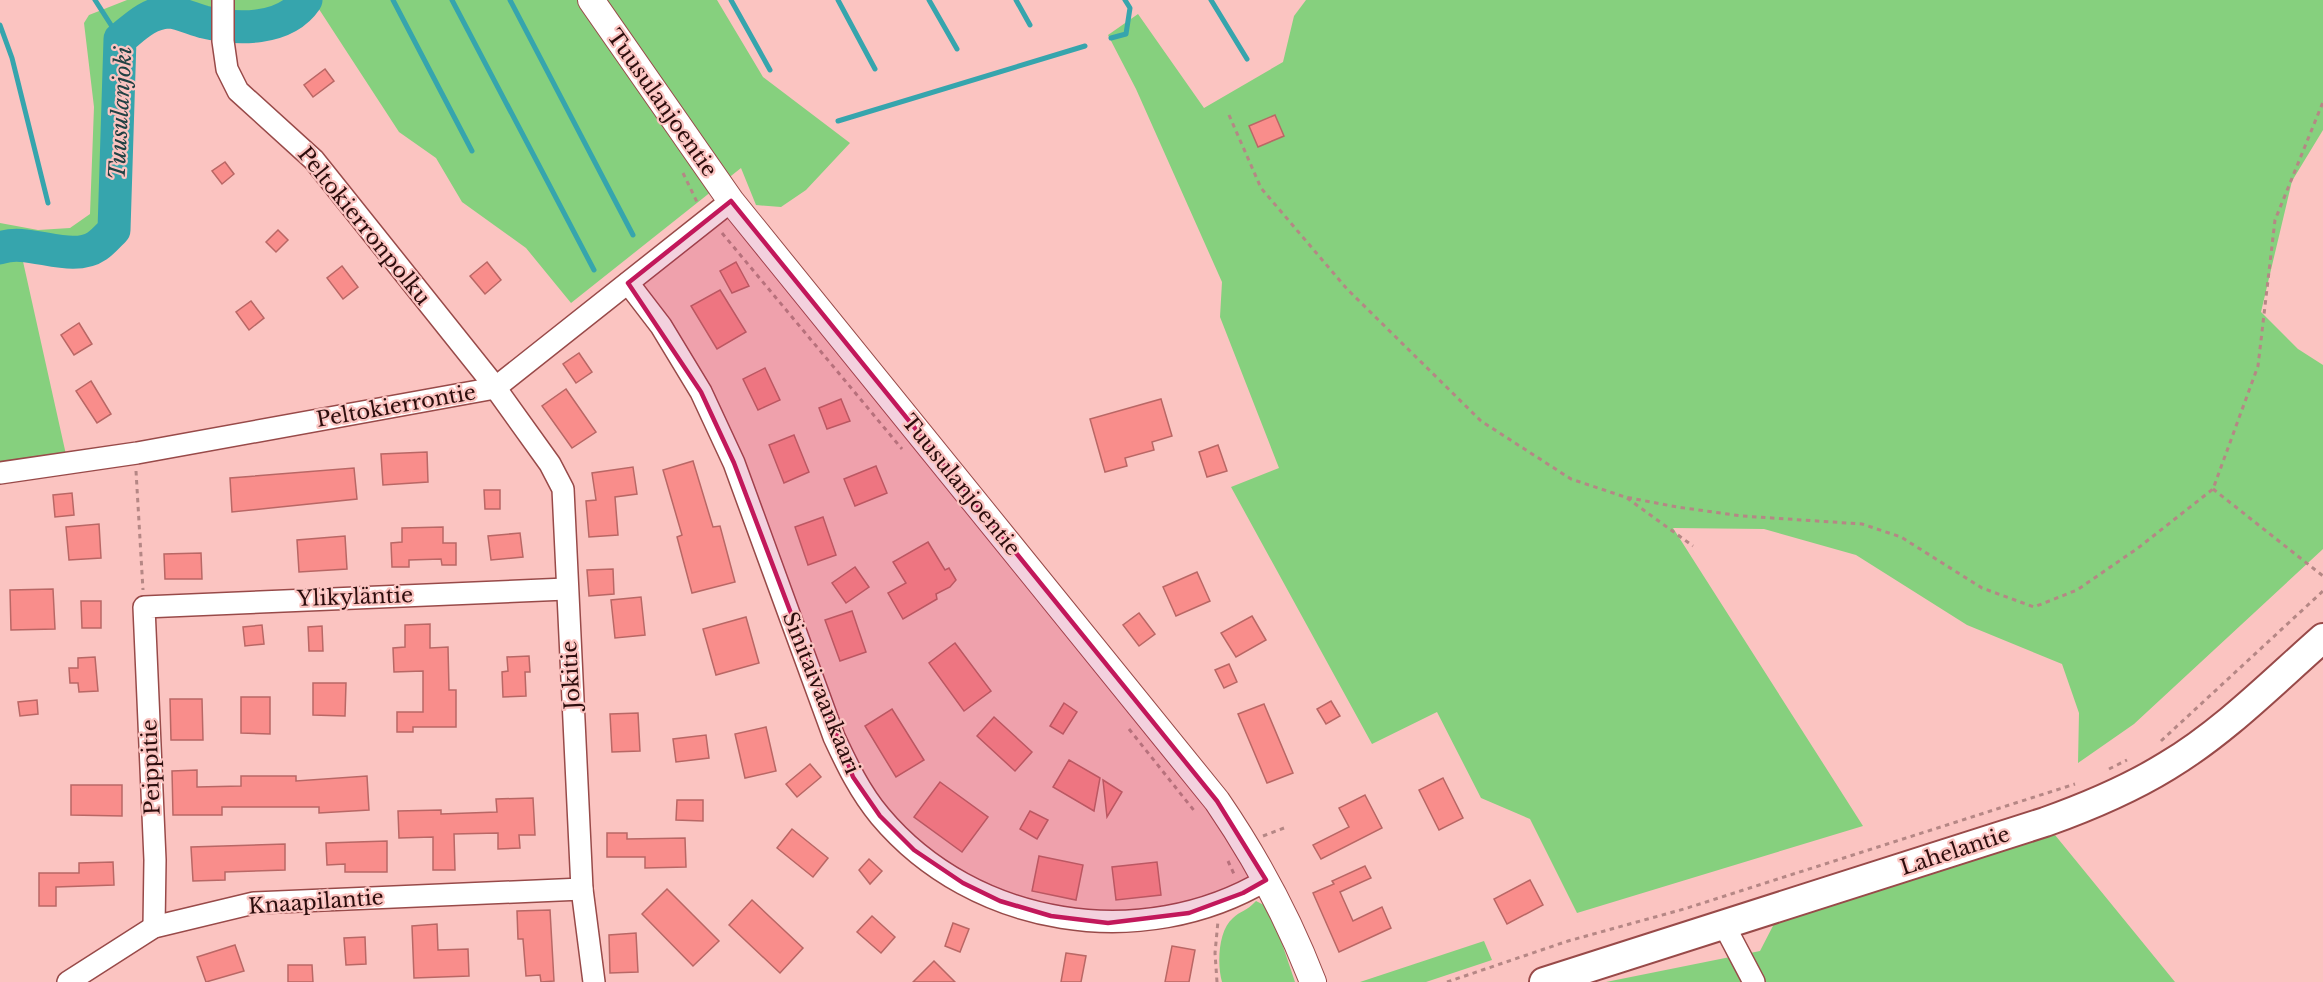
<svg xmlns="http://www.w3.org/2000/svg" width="2323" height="982" font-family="'Libre Baskerville',serif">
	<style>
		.green { fill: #86d07e }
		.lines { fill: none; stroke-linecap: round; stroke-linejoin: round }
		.stream { stroke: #36a5ad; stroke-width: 5 }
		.river { stroke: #36a5ad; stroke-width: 33 }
		.building { fill: #f98d8b; stroke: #b96765; stroke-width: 1.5 }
		.minor-casing { stroke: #984a49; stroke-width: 24 }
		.tertiary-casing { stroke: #984a49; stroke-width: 28 }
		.secondary-casing { stroke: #984a49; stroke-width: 32 }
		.path { stroke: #b58785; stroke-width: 3; stroke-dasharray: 4.5 4.5; stroke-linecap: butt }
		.minor { stroke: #fff; stroke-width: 21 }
		.tertiary { stroke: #fff; stroke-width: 26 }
		.secondary { stroke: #fff; stroke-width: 28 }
		.marked { fill: #c2185b; fill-opacity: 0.2; stroke: #c2185b; stroke-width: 4.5; stroke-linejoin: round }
		.labels { text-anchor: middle; stroke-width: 4.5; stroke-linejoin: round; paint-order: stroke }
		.street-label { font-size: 21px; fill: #2c0d0d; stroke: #fbc4c1 }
		.water-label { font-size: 22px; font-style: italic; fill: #204143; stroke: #fbc4c1 }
	</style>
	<rect width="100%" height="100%" fill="#fbc4c1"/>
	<g class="green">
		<polygon points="127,0 717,0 763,77 850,143 806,190 781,207 756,205 741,168 571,303 526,248 462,202 436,158 399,132 315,3 271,23 154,18 127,52 117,232 94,253 20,248 67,459 0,467 0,223 38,230 70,228 90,214 94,107 84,23 89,15"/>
		<polygon points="1306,0 2323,0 2323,130 2292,181 2261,312 2298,349 2323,365 2323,549 2134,724 2078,763 2079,713 2062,664 1967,625 1856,555 1764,529 1673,528 1863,826 1577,913 1530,819 1481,798 1437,712 1372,744 1231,487 1279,468 1220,317 1222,282 1136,89 1108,35 1138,14 1204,108 1283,62 1294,16"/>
		<polygon points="2055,835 2175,982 1606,982 1760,951 1776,920"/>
		<path d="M 1256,901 L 1270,908 L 1295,982 L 1222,982 C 1217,965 1218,930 1233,918 C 1240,911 1247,911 1256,901 Z"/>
		<polygon points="1484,941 1492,960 1426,982 1360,982"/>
	</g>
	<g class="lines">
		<g class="stream">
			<polyline points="95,0 120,39"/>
			<polyline points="393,0 472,151"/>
			<polyline points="452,0 594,270"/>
			<polyline points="510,0 633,235"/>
			<polyline points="731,0 770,70"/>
			<polyline points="838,0 875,69"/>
			<polyline points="929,0 957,49"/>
			<polyline points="1016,0 1030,25"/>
			<polyline points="1211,0 1247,59"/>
			<polyline points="0,25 12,58 48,203"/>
			<polyline points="1111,38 1126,34 1130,8 1125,0"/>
			<polyline points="838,121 1085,46"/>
		</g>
		<path class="river" d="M 0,248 C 28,237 71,264 97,246 C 103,242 109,235 114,230 L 120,39 C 134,28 148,13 168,12 C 178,12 193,19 204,22 C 237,30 285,31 306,0"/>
	</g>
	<g class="building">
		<polygon points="325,69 334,81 313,97 304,85"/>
		<polygon points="1275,115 1284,136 1258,147 1249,126"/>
		<polygon points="225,162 234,174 222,184 212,171"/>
		<polygon points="278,230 288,240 276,252 266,242"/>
		<polygon points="487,262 501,280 485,294 470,276"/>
		<polygon points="736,262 749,286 732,293 720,271"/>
		<polygon points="342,266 358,287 343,299 327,278"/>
		<polygon points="720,290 746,332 717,349 691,306"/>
		<polygon points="251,301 264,318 249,330 236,312"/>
		<polygon points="79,323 92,344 74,355 61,335"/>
		<polygon points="579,353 592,372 576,383 563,364"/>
		<polygon points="765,368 780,400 758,410 743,379"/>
		<polygon points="91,381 111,414 97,423 76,391"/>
		<polygon points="566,389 596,432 572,448 542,406"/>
		<polygon points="841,399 850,421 827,429 819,408"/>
		<polygon points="1161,399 1172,436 1152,442 1154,450 1125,458 1127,466 1105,472 1090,419"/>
		<polygon points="794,435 809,472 784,483 769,445"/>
		<polygon points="1218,445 1227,471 1207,477 1199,452"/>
		<polygon points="427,452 428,482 383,485 381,454"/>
		<polygon points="693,461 713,527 720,526 735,582 692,593 677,537 682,535 663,470"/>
		<polygon points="876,466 887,493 855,506 844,479"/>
		<polygon points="633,467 637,494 615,497 618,535 589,537 586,501 596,500 592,473"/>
		<polygon points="354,468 357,499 232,512 230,478"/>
		<polygon points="484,490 500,490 500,509 485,509"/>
		<polygon points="72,493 74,515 55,517 53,495"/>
		<polygon points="823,517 836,555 808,565 795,527"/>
		<polygon points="99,524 101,558 69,560 66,527"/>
		<polygon points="443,527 443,543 456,543 456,565 442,565 441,559 409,560 409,567 392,567 391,543 402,542 402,528"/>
		<polygon points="520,533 523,557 491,560 488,536"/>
		<polygon points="345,536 347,569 299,572 297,540"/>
		<polygon points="928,542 945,570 949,568 956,580 950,587 936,594 937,599 903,619 888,593 906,583 893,562"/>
		<polygon points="201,553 202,579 165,579 164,554"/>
		<polygon points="855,567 869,587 846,603 832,583"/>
		<polygon points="613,569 614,594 589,596 587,570"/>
		<polygon points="1197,572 1210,601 1176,616 1163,587"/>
		<polygon points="53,589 55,629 11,630 10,590"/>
		<polygon points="641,597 645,635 615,638 611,600"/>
		<polygon points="81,601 101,601 101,628 82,628"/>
		<polygon points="852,611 866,652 840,661 825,620"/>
		<polygon points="1139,613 1155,634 1139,646 1123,625"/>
		<polygon points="1252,616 1266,640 1236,657 1221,633"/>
		<polygon points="746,617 759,663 716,675 703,629"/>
		<polygon points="430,624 430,648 448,647 449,690 456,690 456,727 413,727 413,732 397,732 397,712 423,712 423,671 394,672 393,648 405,647 405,625"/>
		<polygon points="262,625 264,644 245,646 243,627"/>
		<polygon points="322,626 323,651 309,651 308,627"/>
		<polygon points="955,643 991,691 964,711 929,663"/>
		<polygon points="529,656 530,672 525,672 526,696 503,697 502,672 508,671 507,657"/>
		<polygon points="95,657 98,691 79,692 78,683 70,683 69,668 78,668 78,658"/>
		<polygon points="1229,664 1237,682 1224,688 1215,670"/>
		<polygon points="313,683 346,683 345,716 313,715"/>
		<polygon points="241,697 270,697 270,734 241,733"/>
		<polygon points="170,699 202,699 203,740 171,740"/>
		<polygon points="37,700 38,714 20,716 18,702"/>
		<polygon points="1331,701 1340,716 1326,724 1317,709"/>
		<polygon points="1064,703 1077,712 1063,734 1050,726"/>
		<polygon points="1264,704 1293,773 1267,783 1238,714"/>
		<polygon points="892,709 924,760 896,777 865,726"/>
		<polygon points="638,713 640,751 612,752 610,714"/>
		<polygon points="994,717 1032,752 1015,771 977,736"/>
		<polygon points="766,727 776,771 745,778 735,734"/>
		<polygon points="706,735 709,758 676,762 673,739"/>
		<polygon points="1069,760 1100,778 1094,811 1053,787"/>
		<polygon points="810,764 821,777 797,797 786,784"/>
		<polygon points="197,770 197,787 241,786 241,776 296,776 296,781 367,776 369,810 319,813 319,807 222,807 222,815 173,815 172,771"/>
		<polygon points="1443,778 1463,818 1439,830 1419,790"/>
		<polygon points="1103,780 1122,792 1107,817"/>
		<polygon points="940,782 988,817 962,852 914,817"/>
		<polygon points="71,785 122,785 122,816 71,815"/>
		<polygon points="1365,795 1382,828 1321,859 1313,845 1349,827 1339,808"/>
		<polygon points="533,798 535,835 519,835 520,848 498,849 498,833 454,834 455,870 433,870 433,837 399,838 398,811 441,810 441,814 497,812 496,799"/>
		<polygon points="677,800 703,800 703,821 676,820"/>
		<polygon points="1030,811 1048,820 1037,839 1020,829"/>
		<polygon points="792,829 828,858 813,877 777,848"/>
		<polygon points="607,833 627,833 627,839 685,838 686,867 645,868 645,857 607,857"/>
		<polygon points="387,841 387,872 345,872 345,864 327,865 326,843"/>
		<polygon points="285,844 285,870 225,872 225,880 193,881 191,847"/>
		<polygon points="1039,856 1083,865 1076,900 1032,891"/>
		<polygon points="869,859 882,871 870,884 859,870"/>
		<polygon points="113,862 114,885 56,887 56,906 39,906 39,873 79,873 79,863"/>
		<polygon points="1157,862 1161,895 1116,900 1112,867"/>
		<polygon points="1365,866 1371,878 1340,892 1353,921 1382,907 1391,928 1339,952 1313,893 1334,884 1332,881"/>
		<polygon points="1530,880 1543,905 1507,924 1494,899"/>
		<polygon points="667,889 719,941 693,966 642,914"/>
		<polygon points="752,900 803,948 780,973 729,925"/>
		<polygon points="550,910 554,981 541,982 540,975 526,976 523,939 518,939 517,911"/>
		<polygon points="872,916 895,937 881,953 857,932"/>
		<polygon points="953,923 969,929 960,952 945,946"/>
		<polygon points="437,924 438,950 468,949 469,976 414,978 412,926"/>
		<polygon points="636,933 638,972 610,973 609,935"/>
		<polygon points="365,937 366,964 346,965 344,938"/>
		<polygon points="235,945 244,971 206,982 197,957"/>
		<polygon points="1172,946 1195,950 1189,982 1165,982"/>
		<polygon points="1066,953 1086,956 1081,982 1061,982"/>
		<polygon points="934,961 955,982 913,982"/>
		<polygon points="288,965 312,965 313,982 288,982"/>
	</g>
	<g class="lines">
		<defs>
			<g id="minor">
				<polyline points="223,0 223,41 227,69 238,91 314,160 489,379 550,464 563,489 582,889 594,982"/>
				<path d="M 628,283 L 661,326 L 701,392 L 734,463 L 834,737 C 847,765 860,792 880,816 C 974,928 1143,953 1266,880"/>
				<polyline points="0,473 137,453 495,388 731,201"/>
				<polyline points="1724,925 1754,982"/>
				<polyline points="154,927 155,860 144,607 566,589"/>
				<polyline points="68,982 154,927 254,903 582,889"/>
			</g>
			<path id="tertiary" d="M 591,0 L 731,201 L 1217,801 C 1256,858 1288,917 1313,982"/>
			<path id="secondary" d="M 1544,982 L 2045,822 C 2087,807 2128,790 2167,766 C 2224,732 2273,682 2323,638"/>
		</defs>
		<use href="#minor" class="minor-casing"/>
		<use href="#tertiary" class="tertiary-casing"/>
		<use href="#secondary" class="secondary-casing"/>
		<g class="path">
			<polyline points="1229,115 1261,188 1347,289 1481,421 1571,479 1625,497 1677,507 1742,516 1862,524 1901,537 1982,588 2034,607 2077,590 2138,548 2213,489 2258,366 2275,220 2323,102"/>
			<polyline points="683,173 697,202"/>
			<polyline points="722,233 902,449"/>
			<polyline points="136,471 143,590"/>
			<polyline points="2213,489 2323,576"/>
			<polyline points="1627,498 1693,546"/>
			<polyline points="1129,729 1196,813"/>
			<polyline points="2161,741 2323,591"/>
			<polyline points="2109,769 2127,760"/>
			<polyline points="1263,836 1284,828"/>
			<polyline points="1228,861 1234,874"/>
			<polyline points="1217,982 1215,953 1218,921"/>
			<polyline points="1447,982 1568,941 1684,909 2075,784"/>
		</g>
		<use href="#minor" class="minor"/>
		<use href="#tertiary" class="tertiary"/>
		<use href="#secondary" class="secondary"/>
	</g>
	<path class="marked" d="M 731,201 L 1217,801 L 1266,880 L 1243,893 L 1189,913 L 1108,923 L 1051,916 L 1000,901 L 963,883 L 914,850 L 880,816 L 853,777 L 734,463 L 701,392 L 628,283 Z"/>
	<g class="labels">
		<g class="street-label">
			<text transform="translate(662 103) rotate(55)" y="7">Tuusulanjoentie</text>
			<text transform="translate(364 226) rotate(51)" y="7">Peltokierronpolku</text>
			<text transform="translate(396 406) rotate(-10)" y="7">Peltokierrontie</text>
			<text transform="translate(961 485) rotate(51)" y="7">Tuusulanjoentie</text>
			<text transform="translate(355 597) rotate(-2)" y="7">Ylikyläntie</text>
			<text transform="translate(571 675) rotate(-93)" y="7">Jokitie</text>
			<text transform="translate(821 693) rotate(68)" y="7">Sinitaivaankaari</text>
			<text transform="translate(151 767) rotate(-92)" y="7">Peippitie</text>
			<text transform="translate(1955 851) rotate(-18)" y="7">Lahelantie</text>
			<text transform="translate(316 902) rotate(-4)" y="7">Knaapilantie</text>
		</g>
		<g class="water-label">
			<text transform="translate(120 113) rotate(-87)" y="8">Tuusulanjoki</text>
		</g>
	</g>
</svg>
